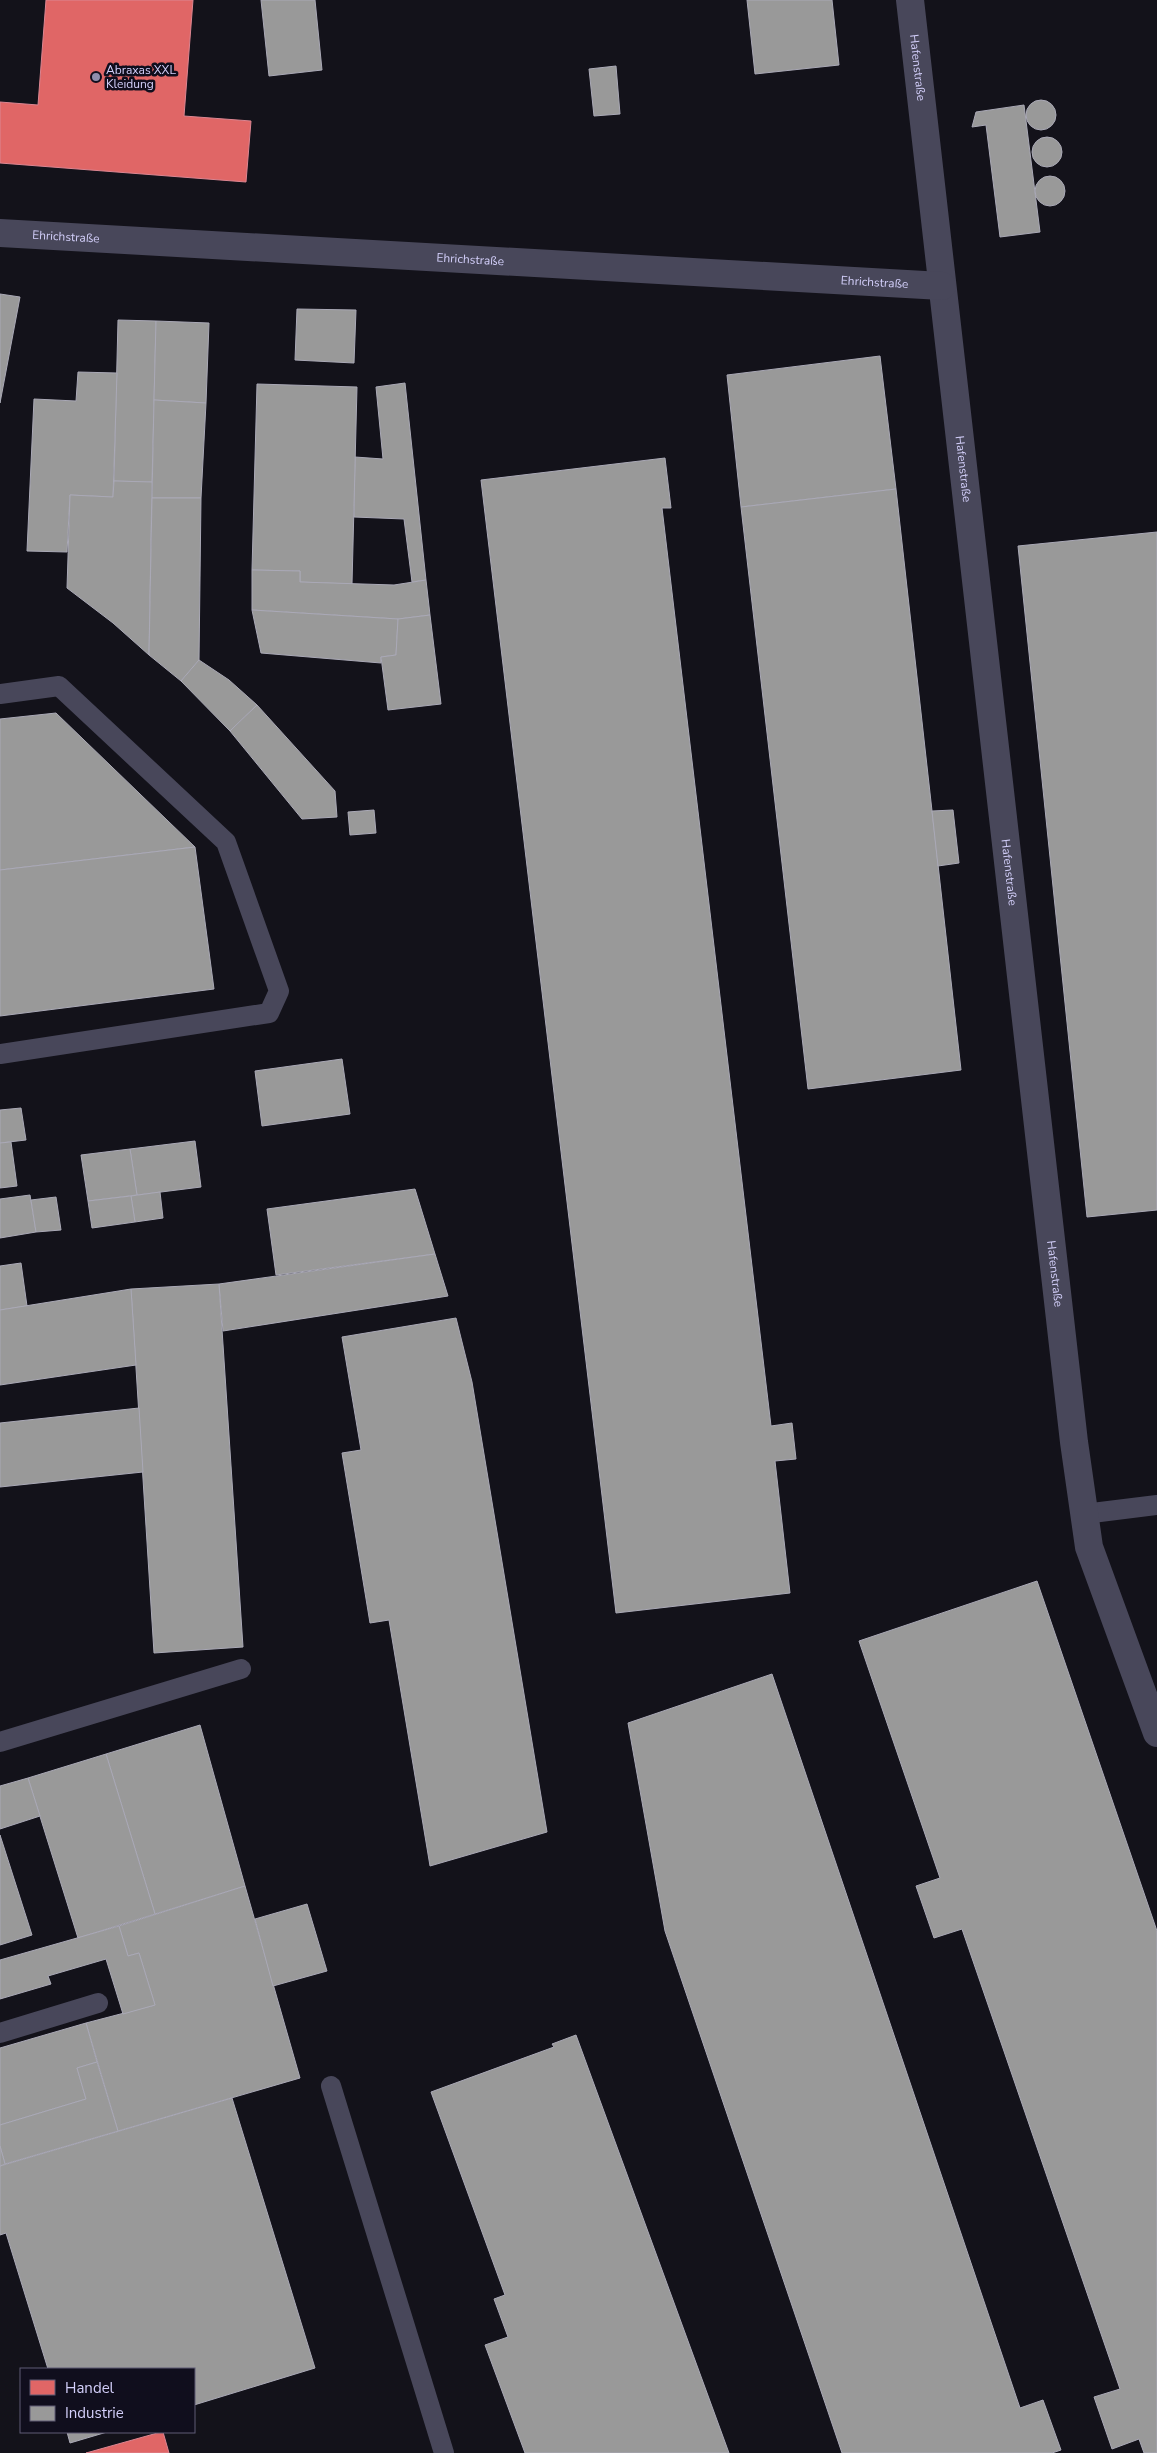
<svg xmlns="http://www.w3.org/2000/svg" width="1157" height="2453" font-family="'Nunito Sans',sans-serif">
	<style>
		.shops { fill: #e06666; stroke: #dc8692 }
		.industry { fill: #999; stroke: #aaa9b6 }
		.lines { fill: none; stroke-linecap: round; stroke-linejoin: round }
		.service { stroke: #48475a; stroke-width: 20 }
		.minor { stroke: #48475a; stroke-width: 28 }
		.poi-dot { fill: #908dac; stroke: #100e1d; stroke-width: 2 }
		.labels { text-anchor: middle; stroke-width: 5; stroke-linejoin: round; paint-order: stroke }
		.street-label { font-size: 12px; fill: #d3cffa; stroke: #100e1d }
		.poi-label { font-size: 12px; fill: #d3cffa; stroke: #100e1d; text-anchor: start }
	</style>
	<rect width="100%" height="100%" fill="#13121a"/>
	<g class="shops">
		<polygon points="46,0 193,0 184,116 251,121 246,182 0,163 0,102 38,105"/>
		<polygon points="161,2432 163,2432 169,2453 86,2453"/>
	</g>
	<g class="industry">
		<polygon points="261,0 315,0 322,70 269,76"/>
		<polygon points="747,0 832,0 839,65 755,74"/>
		<polygon points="616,66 620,114 594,116 589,69"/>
		<circle cx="1041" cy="115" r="15"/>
		<polygon points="1024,105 1040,232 1000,237 986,125 972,127 976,112"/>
		<circle cx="1047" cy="152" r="15"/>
		<circle cx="1050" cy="191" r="15"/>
		<polygon points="0,294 20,297 0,403"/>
		<polygon points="297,309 356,310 354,363 295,360"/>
		<polygon points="118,320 156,321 152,482 114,481"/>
		<polygon points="156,321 209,323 206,403 154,400"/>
		<polygon points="880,356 896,489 741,507 727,375"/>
		<polygon points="78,372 117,373 113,497 70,495 67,552 27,551 34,399 76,401"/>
		<polygon points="405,383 426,580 412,582 404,519 354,517 355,457 383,459 376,387"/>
		<polygon points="257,384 357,387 352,584 300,582 300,571 252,570"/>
		<polygon points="154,400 206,403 201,498 152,498"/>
		<polygon points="665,458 671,508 662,508 771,1426 792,1423 796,1459 775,1461 790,1593 616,1613 481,480"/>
		<polygon points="114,481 152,482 149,655 113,623 67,588 70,495 113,497"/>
		<polygon points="896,489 961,1070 808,1089 741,507"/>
		<polygon points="152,498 201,498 199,660 181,681 149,655"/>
		<polygon points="1157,532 1157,1210 1087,1217 1018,546"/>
		<polygon points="252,570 300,571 300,582 394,585 426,580 430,615 398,619 252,610"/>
		<polygon points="252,610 398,619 396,655 381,657 381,663 261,653"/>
		<polygon points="430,615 441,704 388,710 381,657 396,655 398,619"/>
		<polygon points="199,660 229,680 257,705 230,731 181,681"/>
		<polygon points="257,705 335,791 337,817 302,819 230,731"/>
		<polygon points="56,713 195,847 0,870 0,719"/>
		<polygon points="374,810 376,833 350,835 348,812"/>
		<polygon points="953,810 959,863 938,866 932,811"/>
		<polygon points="195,847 214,989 0,1016 0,870"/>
		<polygon points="342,1059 350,1114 262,1126 255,1071"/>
		<polygon points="21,1108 26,1140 0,1143 0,1110"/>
		<polygon points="195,1141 201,1187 137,1195 130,1149"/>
		<polygon points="11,1142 17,1186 0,1188 0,1143"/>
		<polygon points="130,1149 137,1195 88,1201 81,1155"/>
		<polygon points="415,1189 435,1254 276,1275 267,1209"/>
		<polygon points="160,1192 163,1218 135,1222 131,1196"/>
		<polygon points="30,1195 36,1232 0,1238 0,1199"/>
		<polygon points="131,1196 135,1222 92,1228 88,1201"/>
		<polygon points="56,1197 61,1230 36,1232 31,1200"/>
		<polygon points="435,1254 448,1296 223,1331 219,1284"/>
		<polygon points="21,1263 27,1306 0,1310 0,1266"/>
		<polygon points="219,1284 243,1647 154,1653 131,1289"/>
		<polygon points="131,1289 136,1365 0,1385 0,1310"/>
		<polygon points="456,1318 472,1382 547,1832 430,1866 389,1620 370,1623 342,1453 361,1450 342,1337"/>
		<polygon points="139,1408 143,1472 0,1487 0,1423"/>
		<polygon points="1037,1581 1157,1931 1157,2453 1144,2453 1139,2439 1112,2449 1094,2397 1120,2389 962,1929 934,1938 916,1886 940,1878 859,1641"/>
		<polygon points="772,1674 1020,2408 1043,2400 1061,2450 1052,2453 842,2453 665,1931 628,1723"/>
		<polygon points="200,1725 245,1886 155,1914 106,1754"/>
		<polygon points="106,1754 155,1914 78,1938 28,1778"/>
		<polygon points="28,1778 40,1816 0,1829 0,1786"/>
		<polygon points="0,1835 32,1935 0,1945"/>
		<polygon points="245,1886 300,2078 118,2131 86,2023 155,2005 139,1953 128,1956 119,1926"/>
		<polygon points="307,1904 327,1971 273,1986 255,1919"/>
		<polygon points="119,1926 128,1956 139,1953 155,2005 123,2014 106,1959 48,1976 51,1984 0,1999 0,1960"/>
		<polygon points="86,2023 97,2062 77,2068 86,2099 0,2125 0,2048"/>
		<polygon points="576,2035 729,2453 525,2453 485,2345 508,2337 494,2299 505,2295 431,2092 554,2047 552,2044"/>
		<polygon points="97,2062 118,2131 5,2164 0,2146 0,2125 86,2099 77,2068"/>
		<polygon points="232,2098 315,2368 194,2405 194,2369 48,2369 6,2233 0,2235 0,2166"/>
		<polygon points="0,2146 5,2164 0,2166"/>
		<polygon points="67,2432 107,2432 70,2443"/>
	</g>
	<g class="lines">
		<g class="service">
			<polyline points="0,694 59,686 226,842 279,991 269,1013 0,1054"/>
			<polyline points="1084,1514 1157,1505"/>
			<polyline points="0,1742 241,1669"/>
			<polyline points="0,2033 98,2003"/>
			<polyline points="331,2086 444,2453"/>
		</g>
		<g class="minor">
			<path id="s1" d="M 910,0 L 1074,1442 L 1089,1547 L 1157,1733"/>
			<path id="s2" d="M 0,233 L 942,286"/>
		</g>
	</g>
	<circle class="poi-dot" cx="96" cy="77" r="5"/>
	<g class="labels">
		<g class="street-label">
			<text dy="4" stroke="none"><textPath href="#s1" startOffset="68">Hafenstraße</textPath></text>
			<text dy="4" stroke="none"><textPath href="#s2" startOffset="66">Ehrichstraße</textPath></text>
			<text dy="4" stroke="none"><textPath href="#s2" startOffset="471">Ehrichstraße</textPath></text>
			<text dy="4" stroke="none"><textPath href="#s2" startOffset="876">Ehrichstraße</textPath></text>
			<text dy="4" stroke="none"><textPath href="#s1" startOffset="472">Hafenstraße</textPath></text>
			<text dy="4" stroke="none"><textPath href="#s1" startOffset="878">Hafenstraße</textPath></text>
			<text dy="4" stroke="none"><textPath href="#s1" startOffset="1282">Hafenstraße</textPath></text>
		</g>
		<g class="poi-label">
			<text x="106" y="74">Abraxas XXL<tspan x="106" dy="14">Kleidung</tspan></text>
		</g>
	</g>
	<rect x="20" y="2368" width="175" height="65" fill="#100e1d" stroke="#5e5b75"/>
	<rect x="30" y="2380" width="25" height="15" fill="#e06666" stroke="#5e5b75"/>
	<text x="65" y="2393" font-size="15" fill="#d3cffa">Handel</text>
	<rect x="30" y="2406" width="25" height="15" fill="#999999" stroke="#5e5b75"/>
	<text x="65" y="2418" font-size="15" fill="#d3cffa">Industrie</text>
</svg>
